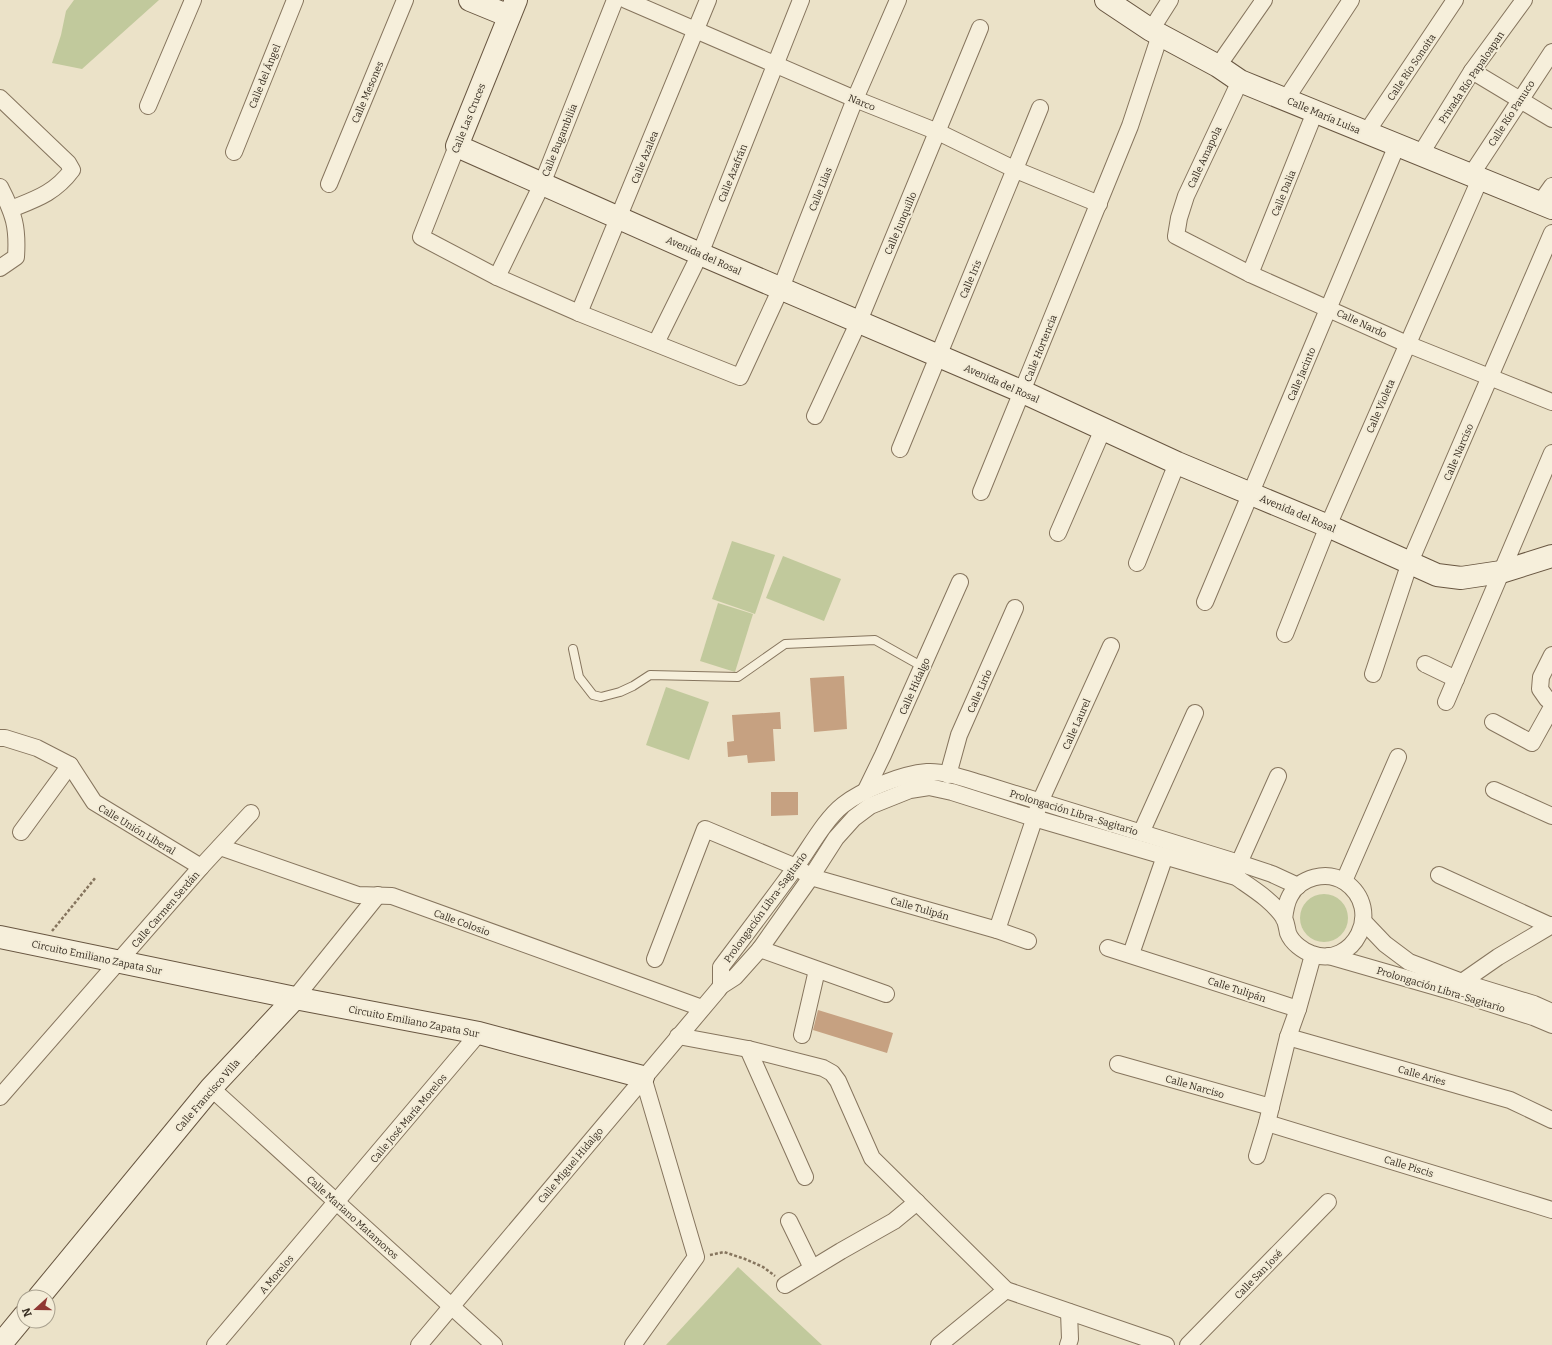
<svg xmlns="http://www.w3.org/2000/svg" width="1552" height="1345" font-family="Bitter,serif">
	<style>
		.green { fill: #c1c99c }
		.building { fill: #c6a181 }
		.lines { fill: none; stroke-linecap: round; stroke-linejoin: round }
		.lane-casing { stroke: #86755e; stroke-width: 10 }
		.street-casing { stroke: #86755e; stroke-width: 18 }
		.secondary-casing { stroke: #685641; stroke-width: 24 }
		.path { stroke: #86755e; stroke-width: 2.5; stroke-dasharray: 3 2; stroke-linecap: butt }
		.lane { stroke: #f6efdb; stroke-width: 8 }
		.street { stroke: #f6efdb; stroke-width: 16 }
		.secondary { stroke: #f6efdb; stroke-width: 22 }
		.labels { text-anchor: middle; stroke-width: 4; stroke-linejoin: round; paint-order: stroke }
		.street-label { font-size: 10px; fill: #372d21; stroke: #f3ecd7 }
	</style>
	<rect width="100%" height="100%" fill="#ebe2c8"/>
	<g class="green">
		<polygon points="74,0 159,0 82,69 52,63 61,35 66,11"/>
		<polygon points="732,541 775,555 755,614 712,599"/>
		<polygon points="783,556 841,579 824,621 766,598"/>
		<polygon points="718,603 753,614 735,672 700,661"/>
		<polygon points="666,687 709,702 689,760 646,745"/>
		<circle cx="1324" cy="918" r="24"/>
		<polygon points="738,1267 822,1345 666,1345"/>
	</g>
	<g class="building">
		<polygon points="844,676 847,729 814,732 810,678"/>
		<polygon points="780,712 781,729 773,729 775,761 748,763 747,755 728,757 727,742 734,741 732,715"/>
		<polygon points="771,792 798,792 798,815 771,816"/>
		<polygon points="818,1010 893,1033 887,1053 813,1030"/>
	</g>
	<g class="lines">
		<defs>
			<polyline id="lane" points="573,649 579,677 593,695 601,697 620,692 633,686 650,675 738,677 785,644 875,640 923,667"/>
			<g id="street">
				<polyline points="626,0 855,99 938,132 1016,170 1099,204"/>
				<polyline points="1151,30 1170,0"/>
				<polyline points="1218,66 1264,0"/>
				<polyline points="1472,71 1552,119"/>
				<polyline points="1240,81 1186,196 1179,218 1176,236 1250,274 1407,344 1552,402"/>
				<path d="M 0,98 L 68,163 L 72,170 C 55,193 36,199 11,209"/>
				<polyline points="1286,99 1351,0"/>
				<polyline points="148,106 193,0"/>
				<polyline points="1366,133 1455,0"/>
				<polyline points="457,146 421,237 497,277 579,313 740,377 781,288 855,99 898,0"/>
				<polyline points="234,152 295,0"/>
				<polyline points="1420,155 1472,71 1524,0"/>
				<polyline points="1471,175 1552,52"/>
				<polyline points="329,184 405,0"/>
				<path d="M 0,187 C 14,214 18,227 16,257 L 0,268"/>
				<polyline points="1540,203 1552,186"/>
				<polyline points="1250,274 1315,112"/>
				<polyline points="497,277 542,184 615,0"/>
				<polyline points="579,313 708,0"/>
				<polyline points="656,343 700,254 801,0"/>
				<polyline points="815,416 859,321 980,28"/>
				<polyline points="900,449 1040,108"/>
				<polyline points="981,492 1130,126 1160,35"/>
				<polyline points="1058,533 1103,429"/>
				<polyline points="1137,563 1177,463"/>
				<polyline points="1205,602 1397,145"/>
				<polyline points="1285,634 1328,526 1480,179"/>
				<polyline points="1552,655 1541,677 1540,689 1547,699 1552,701"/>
				<polyline points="1425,664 1456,679"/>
				<polyline points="1373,674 1410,562 1552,233"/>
				<polyline points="1446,702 1552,453"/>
				<polyline points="1493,722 1532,743 1552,707"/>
				<polyline points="0,738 5,738 37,748 70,765 94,802 201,867"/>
				<polyline points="948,775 959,735 1015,608"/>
				<polyline points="866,790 883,755 960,582"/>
				<polyline points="1494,790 1552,816"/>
				<polyline points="21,832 70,765"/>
				<polyline points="1141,833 1195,713"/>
				<polyline points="220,847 358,895 392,896 702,1008"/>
				<polyline points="1237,873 1239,863 1278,776"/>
				<polyline points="1439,875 1551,926"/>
				<polyline points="1344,881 1398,757"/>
				<polyline points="1364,922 1385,944 1409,962 1462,982 1534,1004 1552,1012"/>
				<polyline points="997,930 1040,802 1111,646"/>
				<polyline points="1108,948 1298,1009"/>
				<polyline points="760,949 886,994"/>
				<polyline points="1131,954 1165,856"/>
				<polyline points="1329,956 1454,992 1533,1017 1552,1025"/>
				<polyline points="655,959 705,829 796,867 811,877 997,930 1028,941"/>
				<path d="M 721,986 L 721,967 C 746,934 771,901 795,868 C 809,849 825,819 843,805 C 862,790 902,774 927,772 C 945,771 966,779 983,784 L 1239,863 L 1272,874 L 1298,886"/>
				<polyline points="1457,988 1462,982 1498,957 1552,925"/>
				<polyline points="295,998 378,895"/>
				<polyline points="802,1035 817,970"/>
				<polyline points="678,1036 748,1049 823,1068 832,1073 838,1081 872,1158 1006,1290 1166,1345"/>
				<polyline points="1288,1037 1510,1100 1552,1120"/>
				<polyline points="748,1049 805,1177"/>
				<polyline points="1118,1064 1271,1107"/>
				<polyline points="211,1088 494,1345"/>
				<polyline points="0,1097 201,867 251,813"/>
				<polyline points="1267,1123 1552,1210"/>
				<polyline points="1257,1156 1267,1123 1288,1037 1298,1009 1313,955"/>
				<polyline points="789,1221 812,1268"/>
				<polyline points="785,1285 841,1251 894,1221 917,1202"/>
				<polyline points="215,1345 479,1033"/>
				<path d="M 419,1345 L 718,990 L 721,986 L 735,977 L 760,949 L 811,877 L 836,838 L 854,818 L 870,806 L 910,790 L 929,787 L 952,792 L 1034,818 L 1236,877 C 1253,889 1272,900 1284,918 C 1286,922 1287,928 1288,933 C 1292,943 1303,951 1312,954 C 1353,969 1385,910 1345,882 C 1327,870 1300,877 1290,896 C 1286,903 1285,911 1284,919"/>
				<polyline points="633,1345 696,1257 643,1077"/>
				<polyline points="939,1345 1006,1290"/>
				<polyline points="1068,1345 1070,1339 1069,1312"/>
				<polyline points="1188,1345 1328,1202"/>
			</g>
			<g id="secondary">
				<polyline points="470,0 509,16"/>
				<polyline points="516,0 457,146 700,254 1023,392 1177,463 1328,526 1437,575 1461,578 1501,572 1552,556"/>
				<polyline points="1106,0 1151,30 1218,66 1240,81 1552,208"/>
				<polyline points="0,937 295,998 479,1033 643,1077"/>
				<polyline points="39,1297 211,1088 295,998"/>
				<polyline points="0,1345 24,1316"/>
			</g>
		</defs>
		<use href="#lane" class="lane-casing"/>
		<use href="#street" class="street-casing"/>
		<use href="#secondary" class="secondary-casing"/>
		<g class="path">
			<polyline points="52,931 96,877"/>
			<polyline points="710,1255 724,1252 745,1259 763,1267 775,1276"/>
		</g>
		<use href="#lane" class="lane"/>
		<use href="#street" class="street"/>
		<use href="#secondary" class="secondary"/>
	</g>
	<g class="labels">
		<g class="street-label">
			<text transform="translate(1411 67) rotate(-56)" y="4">Calle Río Sonoita</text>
			<text transform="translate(264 76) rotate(-68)" y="4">Calle del Ángel</text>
			<text transform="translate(1471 77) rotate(-56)" y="4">Privada Río Papaloapan</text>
			<text transform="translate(367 92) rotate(-67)" y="4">Calle Mesones</text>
			<text transform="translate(862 102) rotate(22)" y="4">Narco</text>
			<text transform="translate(1511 113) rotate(-57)" y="4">Calle Río Panuco</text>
			<text transform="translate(1324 115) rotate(23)" y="4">Calle María Luisa</text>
			<text transform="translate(468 118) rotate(-68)" y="4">Calle Las Cruces</text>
			<text transform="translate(559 140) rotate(-68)" y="4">Calle Bugambilia</text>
			<text transform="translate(644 157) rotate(-68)" y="4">Calle Azalea</text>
			<text transform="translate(1204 157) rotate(-65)" y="4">Calle Amapola</text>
			<text transform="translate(732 173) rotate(-68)" y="4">Calle Azafrán</text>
			<text transform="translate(820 189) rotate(-68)" y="4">Calle Lilas</text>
			<text transform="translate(1283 193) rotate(-68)" y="4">Calle Dalia</text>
			<text transform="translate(900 223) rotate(-67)" y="4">Calle Junquillo</text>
			<text transform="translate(704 255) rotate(24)" y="4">Avenida del Rosal</text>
			<text transform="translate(970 279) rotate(-67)" y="4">Calle Iris</text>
			<text transform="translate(1362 323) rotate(25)" y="4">Calle Nardo</text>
			<text transform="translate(1040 348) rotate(-68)" y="4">Calle Hortencia</text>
			<text transform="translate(1301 374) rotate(-67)" y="4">Calle Jacinto</text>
			<text transform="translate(1002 383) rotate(24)" y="4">Avenida del Rosal</text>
			<text transform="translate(1380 406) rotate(-67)" y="4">Calle Violeta</text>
			<text transform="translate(1458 452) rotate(-67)" y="4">Calle Narciso</text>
			<text transform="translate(1298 513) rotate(23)" y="4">Avenida del Rosal</text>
			<text transform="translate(914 686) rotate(-66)" y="4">Calle Hidalgo</text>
			<text transform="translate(979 691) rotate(-66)" y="4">Calle Lirio</text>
			<text transform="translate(1076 724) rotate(-66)" y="4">Calle Laurel</text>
			<text transform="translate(1074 812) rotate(17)" y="4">Prolongación Libra-Sagitario</text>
			<text transform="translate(137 829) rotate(31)" y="4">Calle Unión Liberal</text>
			<text transform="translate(765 907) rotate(-54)" y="4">Prolongación Libra-Sagitario</text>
			<text transform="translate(920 908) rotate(16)" y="4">Calle Tulipán</text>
			<text transform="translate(165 909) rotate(-49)" y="4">Calle Carmen Serdán</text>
			<text transform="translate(462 922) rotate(20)" y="4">Calle Colosio</text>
			<text transform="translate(97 957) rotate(12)" y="4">Circuito Emiliano Zapata Sur</text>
			<text transform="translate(1237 989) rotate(18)" y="4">Calle Tulipán</text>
			<text transform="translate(1441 989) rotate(17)" y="4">Prolongación Libra-Sagitario</text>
			<text transform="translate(414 1021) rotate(11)" y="4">Circuito Emiliano Zapata Sur</text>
			<text transform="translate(1422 1075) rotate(16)" y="4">Calle Aries</text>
			<text transform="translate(1195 1086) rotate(16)" y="4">Calle Narciso</text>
			<text transform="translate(207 1095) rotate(-49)" y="4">Calle Francisco Villa</text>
			<text transform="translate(408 1118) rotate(-50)" y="4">Calle José María Morelos</text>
			<text transform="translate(570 1165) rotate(-50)" y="4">Calle Miguel Hidalgo</text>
			<text transform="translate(1409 1166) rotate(17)" y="4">Calle Piscis</text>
			<text transform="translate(353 1217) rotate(42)" y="4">Calle Mariano Matamoros</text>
			<text transform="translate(276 1274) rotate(-50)" y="4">A Morelos</text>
			<text transform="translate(1258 1274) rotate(-46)" y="4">Calle San José</text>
		</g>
	</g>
	<g transform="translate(36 1309) rotate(249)"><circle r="19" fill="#f3ecd7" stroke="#a8a08e"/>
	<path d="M0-3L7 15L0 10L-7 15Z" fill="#903733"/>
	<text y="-6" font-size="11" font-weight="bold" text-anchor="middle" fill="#372d21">N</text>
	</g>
</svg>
